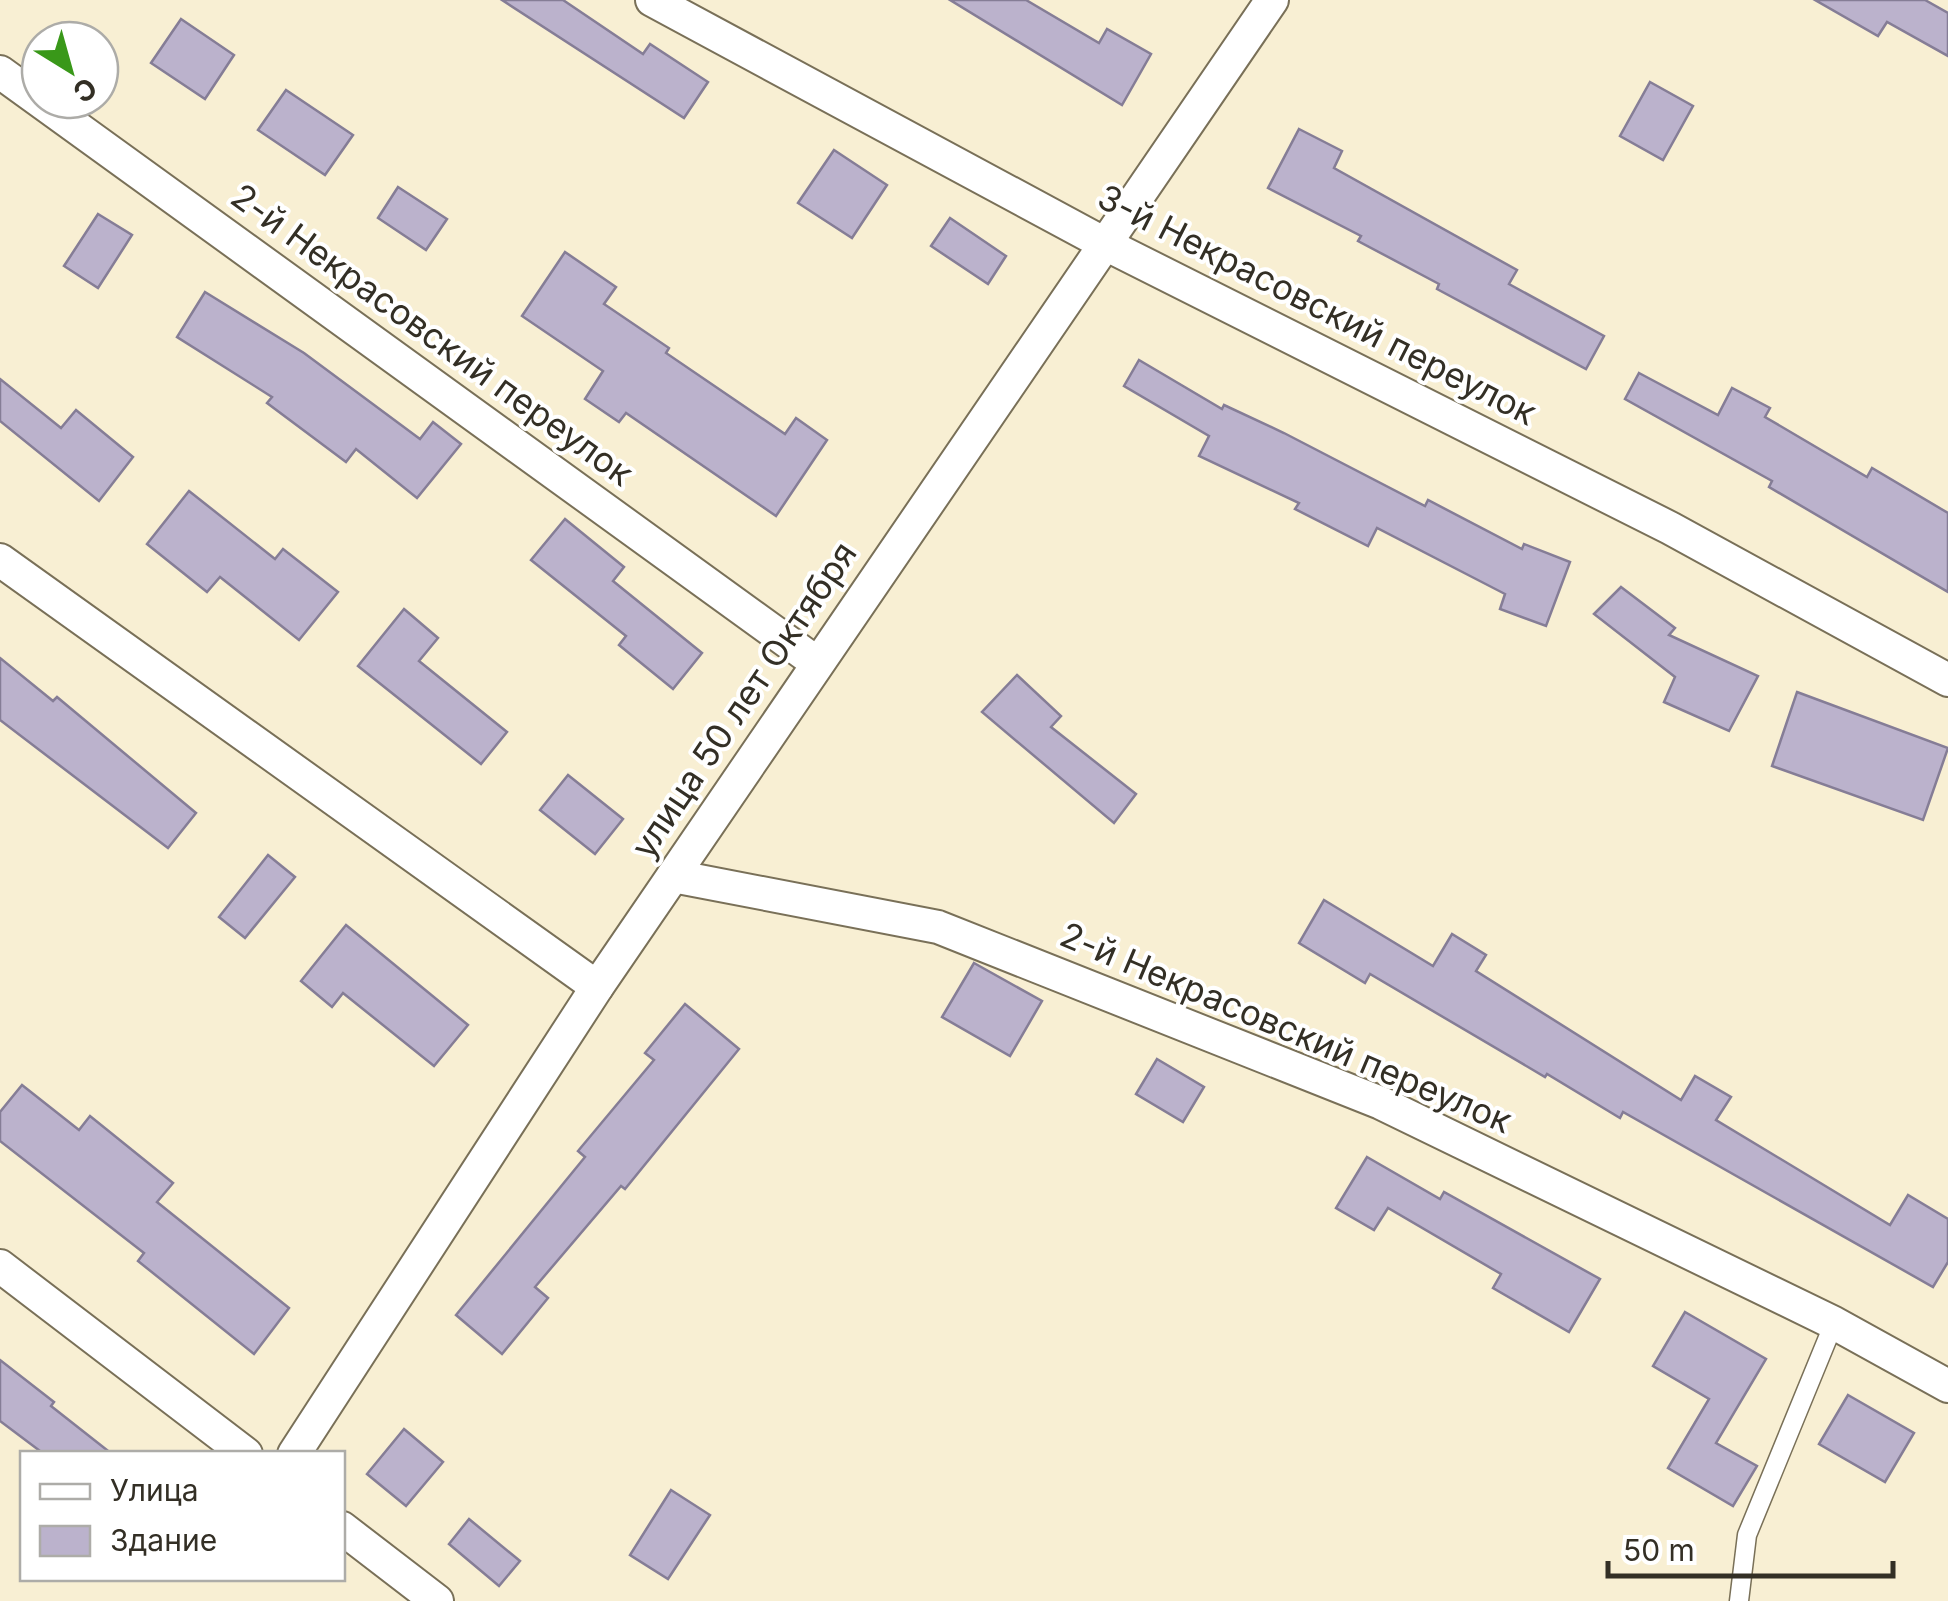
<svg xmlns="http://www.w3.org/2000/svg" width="1948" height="1601" font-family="Inter,sans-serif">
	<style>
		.building { fill: #bbb2cc; stroke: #857d96; stroke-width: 2.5 }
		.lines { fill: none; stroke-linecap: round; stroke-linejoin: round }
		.lane-casing { stroke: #797058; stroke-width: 21 }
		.street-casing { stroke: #797058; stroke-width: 36 }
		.lane { stroke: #fff; stroke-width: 18 }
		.street { stroke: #fff; stroke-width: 32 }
		.labels { text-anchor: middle; stroke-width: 8; stroke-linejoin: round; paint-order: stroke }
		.street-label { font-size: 35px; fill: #332f25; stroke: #fff }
	</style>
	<rect width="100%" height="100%" fill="#f8efd3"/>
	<g class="building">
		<polygon points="502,0 563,0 643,54 650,44 708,82 684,118"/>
		<polygon points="950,0 1026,0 1099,43 1107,29 1151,54 1122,105"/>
		<polygon points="1815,0 1925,0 1948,13 1948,56 1887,22 1878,36"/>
		<polygon points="181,19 234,55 205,99 151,63"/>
		<polygon points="1650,82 1693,106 1663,160 1620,136"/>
		<polygon points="286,90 353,135 325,175 258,130"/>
		<polygon points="1299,129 1342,151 1334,168 1517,270 1509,284 1604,336 1586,369 1437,289 1439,284 1358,241 1361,236 1268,188"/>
		<polygon points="834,150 887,185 852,238 798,203"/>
		<polygon points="398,187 447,219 426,250 378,218"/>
		<polygon points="98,214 132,235 98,288 64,266"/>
		<polygon points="950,218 1006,256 988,284 931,246"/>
		<polygon points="565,252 616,287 604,304 669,348 666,353 785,434 796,418 827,440 776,516 626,413 619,422 585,399 603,371 522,316"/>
		<polygon points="205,292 304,353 420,439 433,422 461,444 417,498 356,449 346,462 267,403 272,397 177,337"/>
		<polygon points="1139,360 1222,409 1224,405 1284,433 1425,506 1428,500 1522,549 1524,544 1570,562 1546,626 1500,609 1505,594 1377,528 1368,546 1295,509 1299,503 1199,456 1209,436 1124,386"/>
		<polygon points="1639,373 1718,415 1732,388 1770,408 1765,417 1867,477 1872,468 1948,513 1948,592 1769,487 1772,481 1625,399"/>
		<polygon points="0,379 61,428 76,410 133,457 99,501 0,421"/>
		<polygon points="189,491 275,559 283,549 338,592 299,640 220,577 207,592 147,544"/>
		<polygon points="565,519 624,567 613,581 702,653 673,689 619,645 626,636 531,560"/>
		<polygon points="1621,587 1675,628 1669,635 1758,676 1729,731 1664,702 1675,677 1594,614"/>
		<polygon points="404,609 438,638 419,661 507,732 481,764 358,666"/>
		<polygon points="0,658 53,701 57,697 196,813 168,848 0,720"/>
		<polygon points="1017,675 1061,716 1051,727 1136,794 1114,823 982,712"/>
		<polygon points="1797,692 1948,748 1923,820 1772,766"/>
		<polygon points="568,775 623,819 595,854 540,810"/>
		<polygon points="268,855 295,877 245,938 219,917"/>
		<polygon points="1324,900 1433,966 1452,934 1486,955 1476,971 1681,1100 1695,1076 1731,1097 1716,1120 1890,1225 1908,1195 1948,1219 1948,1262 1933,1287 1623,1112 1620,1118 1547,1074 1545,1077 1370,974 1365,983 1299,943"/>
		<polygon points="346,925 468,1025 434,1066 343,993 332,1007 301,981"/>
		<polygon points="974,963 1042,1001 1010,1056 942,1017"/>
		<polygon points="685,1004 739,1049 625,1189 621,1186 535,1287 548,1298 502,1354 456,1315 585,1157 578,1151 654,1060 645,1053"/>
		<polygon points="1157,1059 1204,1087 1183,1122 1136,1094"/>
		<polygon points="22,1085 79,1130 90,1116 173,1183 157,1202 289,1308 254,1354 138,1261 144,1253 0,1141 0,1112"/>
		<polygon points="1367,1157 1440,1199 1444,1192 1600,1279 1569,1332 1493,1288 1501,1274 1388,1208 1374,1230 1336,1208"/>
		<polygon points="1685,1312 1766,1359 1716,1443 1757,1466 1733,1506 1668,1468 1709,1399 1653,1366"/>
		<polygon points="0,1360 54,1402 51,1406 112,1454 44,1454 0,1421"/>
		<polygon points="1848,1395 1914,1433 1885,1482 1819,1444"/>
		<polygon points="404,1429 443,1462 406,1506 367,1474"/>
		<polygon points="671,1490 710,1515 668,1579 630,1555"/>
		<polygon points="469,1519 520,1561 499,1586 449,1544"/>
	</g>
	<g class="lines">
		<defs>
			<polyline id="lane" points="1739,1601 1747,1535 1834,1323"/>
			<g id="street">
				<polyline points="652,0 1107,245 1670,528 1948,680"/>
				<polyline points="0,72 817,663"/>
				<polyline points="0,560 597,987"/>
				<polyline points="673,876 938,927 1381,1103 1834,1323 1948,1386"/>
				<polyline points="0,1266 246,1454"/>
				<polyline points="294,1454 597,987 1272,0"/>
				<polyline points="342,1528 437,1601"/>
			</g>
		</defs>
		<use href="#lane" class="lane-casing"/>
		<use href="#street" class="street-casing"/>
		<use href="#lane" class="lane"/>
		<use href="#street" class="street"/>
	</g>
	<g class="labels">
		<g class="street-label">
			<text transform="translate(1317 305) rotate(27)" y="12">3-й Некрасовский переулок</text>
			<text transform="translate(432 335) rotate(36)" y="12">2-й Некрасовский переулок</text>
			<text transform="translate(744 700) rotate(-56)" y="12">улица 50 лет Октября</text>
			<text transform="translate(1286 1028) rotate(23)" y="12">2-й Некрасовский переулок</text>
		</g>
	</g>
	<rect x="20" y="1451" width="325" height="130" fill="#ffffff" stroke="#adaca8" stroke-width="2.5"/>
	<rect x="40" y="1484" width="50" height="15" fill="#ffffff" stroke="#adaca8" stroke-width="2.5"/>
	<text x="110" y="1501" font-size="30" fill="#332f25">Улица</text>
	<rect x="40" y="1526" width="50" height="30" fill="#bbb2cc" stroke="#adaca8" stroke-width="2.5"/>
	<text x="110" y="1551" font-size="30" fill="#332f25">Здание</text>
	<g transform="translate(70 70) rotate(143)"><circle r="48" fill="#ffffff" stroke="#adaca8" stroke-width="2.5"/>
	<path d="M0-8L18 38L0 25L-18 38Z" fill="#399819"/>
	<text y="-15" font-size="28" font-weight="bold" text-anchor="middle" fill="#332f25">С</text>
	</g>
	<path d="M1608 1561v15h285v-15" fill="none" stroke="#332f25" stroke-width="5"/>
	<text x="1623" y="1561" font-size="30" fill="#332f25" stroke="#ffffff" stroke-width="8" paint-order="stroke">50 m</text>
</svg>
